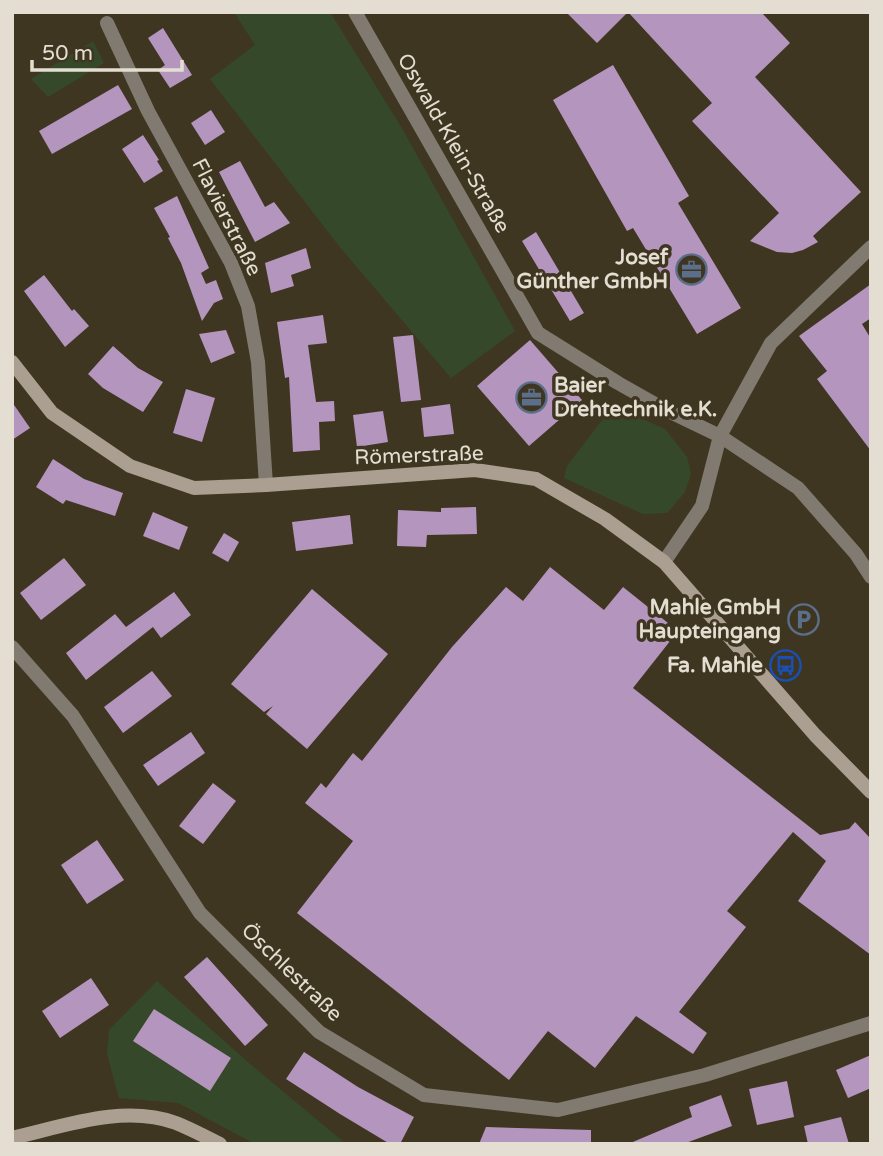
<svg xmlns="http://www.w3.org/2000/svg" width="883" height="1156" font-family="'Varela Round',sans-serif">
	<style>
		.green { fill: #35492a }
		.building { fill: #b495be }
		.lines { fill: none; stroke-linecap: round; stroke-linejoin: round }
		.street { stroke: #807a70; stroke-width: 14 }
		.secondary { stroke: #aa9f90; stroke-width: 14 }
		.labels { text-anchor: middle; stroke-width: 7; stroke-linejoin: round; paint-order: stroke }
		.street-label { font-size: 21px; fill: #e3ded1; stroke: #3f3621 }
		.poi-label { font-size: 21px; font-weight: bold; fill: #e3ded1; stroke: #3f3621; text-anchor: end }
	</style>
	<rect width="100%" height="100%" fill="#3f3621"/>
	<g class="green">
		<polygon points="234,12 330,12 403,130 515,331 451,378 339,246 210,79 255,45"/>
		<polygon points="93,41 104,63 48,97 31,79"/>
		<polygon points="613,406 665,429 687,457 691,474 685,492 667,513 643,514 564,478 567,466"/>
		<polygon points="157,981 250,1064 346,1144 255,1144 178,1103 119,1098 107,1054 109,1030"/>
	</g>
	<g class="building">
		<polygon points="566,12 761,12 790,43 755,77 861,192 813,236 818,242 803,250 792,253 777,252 750,241 779,213 692,121 712,103 628,12 597,43"/>
		<polygon points="163,28 192,75 170,88 158,70 165,65 148,38"/>
		<polygon points="613,65 689,196 678,203 741,308 697,334 633,228 627,231 553,100"/>
		<polygon points="118,85 132,109 52,154 39,131"/>
		<polygon points="211,110 225,132 205,145 191,123"/>
		<polygon points="143,135 159,160 157,161 163,171 144,183 122,149"/>
		<polygon points="240,161 265,207 274,202 290,223 255,242 219,172"/>
		<polygon points="177,196 209,268 201,273 206,284 216,280 223,299 214,303 202,321 181,263 168,238 170,237 154,208"/>
		<polygon points="536,232 584,313 570,321 522,241"/>
		<polygon points="306,248 311,268 291,275 294,286 271,293 265,263"/>
		<polygon points="44,275 72,311 74,309 89,326 65,347 24,291"/>
		<polygon points="871,284 871,318 862,324 871,339 871,451 817,379 827,371 799,336"/>
		<polygon points="323,315 327,343 308,345 316,402 334,401 335,421 319,422 320,450 293,452 289,377 285,378 277,322"/>
		<polygon points="226,330 235,353 211,363 199,334"/>
		<polygon points="413,335 421,400 401,402 393,337"/>
		<polygon points="530,340 582,400 529,446 477,386"/>
		<polygon points="113,346 138,368 163,382 143,412 103,388 88,374"/>
		<polygon points="186,389 215,398 202,442 173,433"/>
		<polygon points="12,402 30,428 12,440"/>
		<polygon points="450,404 454,434 424,437 421,408"/>
		<polygon points="383,411 388,442 357,447 353,415"/>
		<polygon points="53,459 84,479 123,493 115,516 66,500 63,504 36,487"/>
		<polygon points="476,507 477,534 427,535 426,547 397,546 398,510 441,512 441,508"/>
		<polygon points="153,512 188,527 179,550 143,536"/>
		<polygon points="350,515 353,544 296,551 292,522"/>
		<polygon points="224,533 239,542 228,562 212,553"/>
		<polygon points="64,558 86,585 41,620 20,593"/>
		<polygon points="550,567 604,610 623,587 678,631 633,688 820,835 849,829 855,822 871,839 871,955 798,901 826,861 793,832 727,911 746,927 679,1012 707,1033 693,1054 636,1016 595,1068 548,1031 509,1080 297,913 353,841 305,803 321,783 326,788 353,753 362,761 452,647 506,587 523,601"/>
		<polygon points="312,589 388,654 307,749 266,714 273,706 264,712 231,684"/>
		<polygon points="174,592 191,615 161,638 153,627 86,680 66,653 115,614 126,627"/>
		<polygon points="152,671 172,696 123,733 104,707"/>
		<polygon points="191,732 205,753 158,786 143,765"/>
		<polygon points="213,783 236,801 203,844 179,826"/>
		<polygon points="97,840 124,880 87,904 61,865"/>
		<polygon points="207,957 268,1025 245,1046 184,977"/>
		<polygon points="91,978 109,1005 60,1038 42,1011"/>
		<polygon points="154,1009 231,1058 210,1091 133,1041"/>
		<polygon points="304,1052 358,1087 414,1117 400,1144 390,1144 340,1114 286,1079"/>
		<polygon points="871,1055 871,1088 848,1098 836,1070"/>
		<polygon points="787,1081 794,1117 757,1125 749,1089"/>
		<polygon points="721,1095 732,1126 683,1144 628,1144 692,1117 689,1107"/>
		<polygon points="841,1117 849,1144 808,1144 804,1126"/>
		<polygon points="486,1127 591,1130 591,1144 479,1144"/>
	</g>
	<g class="lines">
		<g class="street">
			<polyline points="355,12 538,333 618,383 664,409 720,436 798,488 856,554 871,577"/>
			<polyline points="107,23 148,111 231,263 248,306 258,362 266,485"/>
			<polyline points="664,562 702,506 720,436 771,343 871,247"/>
			<polyline points="12,647 73,716 200,913 319,1032 424,1095 558,1110 705,1075 871,1023"/>
		</g>
		<g class="secondary">
			<polyline points="12,362 52,413 130,466 194,488 266,485 475,470 536,479 605,519 664,562 815,735 871,792"/>
			<path d="M 12,1138 C 65,1126 123,1104 176,1123 C 191,1129 206,1137 220,1144"/>
		</g>
	</g>
	<defs>
		<symbol id="office-ring" viewBox="-11 -11 22 22"><circle r="9.5" fill="#3f3621" stroke="#5c6f8a" stroke-width="1.5"/><path d="M-6-3h4V-5.5h4V-3h4V5H-6ZM-1-4.5V-3h2v-1.5ZM-6 0V1H6V0Z" fill="#5c6f8a"/></symbol>
		<symbol id="parking-ring" viewBox="-11 -11 22 22"><circle r="9.5" fill="#3f3621" stroke="#5c6f8a" stroke-width="1.5"/><path d="M-3.5-5.5H1a3.5 3.5 0 0 1 0 7H-1V5.5H-3.5ZM-1-3.4V-.6H.8a1.4 1.4 0 0 0 0-2.8Z" fill="#5c6f8a"/></symbol>
		<symbol id="bus-ring" viewBox="-11 -11 22 22"><circle r="9.5" fill="#3f3621" stroke="#1a4fb4" stroke-width="1.5"/><path d="M-5-6H5V4H4V6H2V4H-2V6H-4V4H-5ZM-3.5-4V0h7V-4ZM-3.5 1.2v1.5H-2V1.2ZM2 1.2v1.5H3.5V1.2Z" fill="#1a4fb4"/></symbol>
	</defs>
	<g fill-rule="evenodd">
		<use href="#office-ring" x="674" y="252" width="35" height="35"/>
		<use href="#office-ring" x="514" y="380" width="35" height="35"/>
		<use href="#parking-ring" x="786" y="602" width="35" height="35"/>
		<use href="#bus-ring" x="768" y="648" width="35" height="35"/>
	</g>
	<g class="labels">
		<g class="street-label">
			<text transform="translate(454 143) rotate(60)" y="7">Oswald-Klein-Straße</text>
			<text transform="translate(227 217) rotate(63)" y="7">Flavierstraße</text>
			<text transform="translate(419 455) rotate(-2)" y="7">Römerstraße</text>
			<text transform="translate(292 972) rotate(44)" y="7">Öschlestraße</text>
		</g>
		<g class="poi-label">
			<text x="668" y="264">Josef<tspan x="668" dy="24">Günther GmbH</tspan></text>
			<text x="554" y="392" text-anchor="start">Baier<tspan x="554" dy="24">Drehtechnik e.K.</tspan></text>
			<text x="781" y="614">Mahle GmbH<tspan x="781" dy="24">Haupteingang</tspan></text>
			<text x="763" y="672">Fa. Mahle</text>
		</g>
	</g>
	<rect width="883" height="1156" fill="none" stroke="#e3ded1" stroke-width="28"/>
	<path d="M32 60v10h150v-10" fill="none" stroke="#e3ded1" stroke-width="3.5"/>
	<text x="42" y="60" font-size="21" fill="#e3ded1" stroke="#3f3621" stroke-width="5" paint-order="stroke">50 m</text>
</svg>
